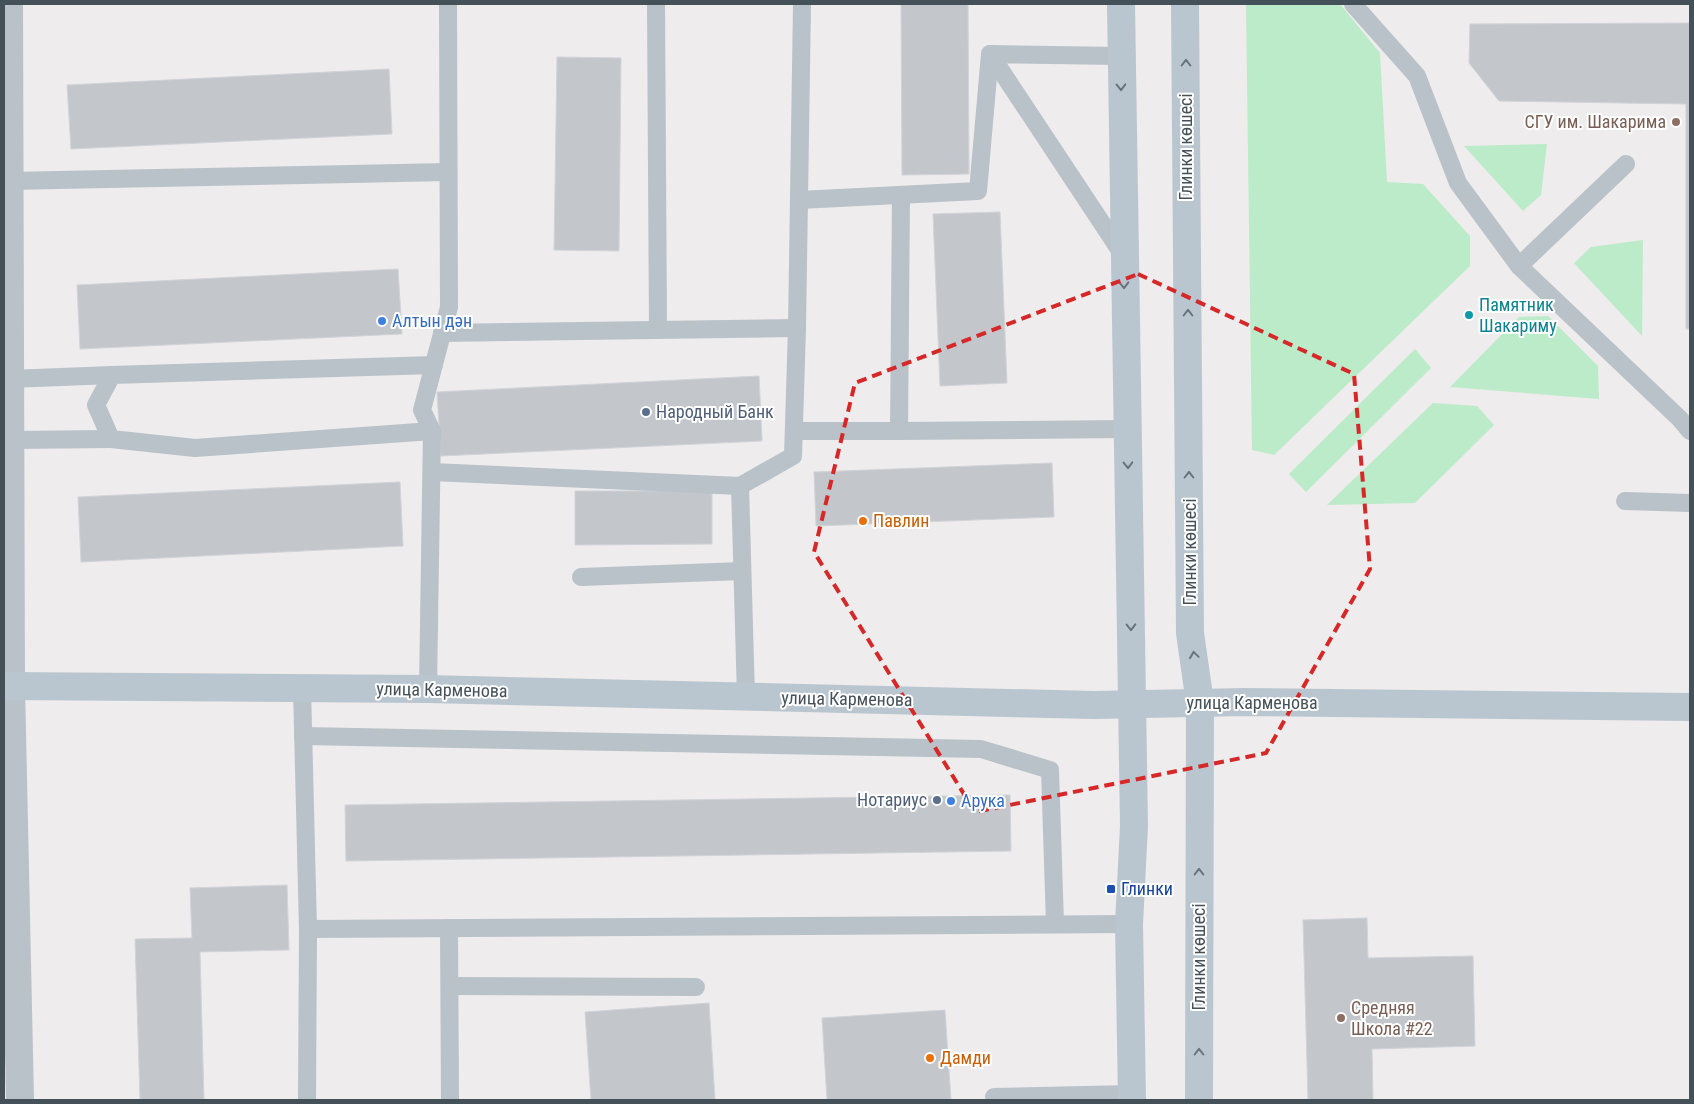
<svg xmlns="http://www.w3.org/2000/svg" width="1694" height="1104" font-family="'Roboto Condensed',sans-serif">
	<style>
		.green { fill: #bbebc9 }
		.building { fill: #c3c7cb; stroke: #d0d3d7 }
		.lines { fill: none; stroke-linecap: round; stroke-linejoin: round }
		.lane { stroke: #b8c2c8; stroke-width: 18 }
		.street { stroke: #b8c2c8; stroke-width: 28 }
		.secondary { stroke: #bac6cf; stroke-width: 28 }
		.oneway { stroke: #68747c }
		.marked { fill: none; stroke: #d62828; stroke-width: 4; stroke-dasharray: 10 6; stroke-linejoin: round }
		.education-dot { fill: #8d6e63; stroke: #fff; stroke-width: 2 }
		.culture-dot { fill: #0f9aa8; stroke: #fff; stroke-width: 2 }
		.shop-dot { fill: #3f7fe0; stroke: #fff; stroke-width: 2 }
		.service-dot { fill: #5c6f8a; stroke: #fff; stroke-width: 2 }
		.food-dot { fill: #e8710a; stroke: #fff; stroke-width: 2 }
		.transit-dot { fill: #1a4fb4; stroke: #fff; stroke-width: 2 }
		.labels { text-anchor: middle; stroke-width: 4; stroke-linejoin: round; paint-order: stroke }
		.education-label { font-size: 18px; fill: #785e54; stroke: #fff; text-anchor: end }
		.street-label { font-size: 18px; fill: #455158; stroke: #fff }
		.culture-label { font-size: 18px; fill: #0d838f; stroke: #fff; text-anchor: start }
		.shop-label { font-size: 18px; fill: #366cbe; stroke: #fff; text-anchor: start }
		.service-label { font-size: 18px; fill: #4e5e75; stroke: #fff; text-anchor: start }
		.food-label { font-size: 18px; fill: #c56008; stroke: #fff; text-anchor: start }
		.transit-label { font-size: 18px; fill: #164399; stroke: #fff; text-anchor: start }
	</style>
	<rect width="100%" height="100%" fill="#eeecec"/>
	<g class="green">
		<polygon points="1246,4 1340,4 1380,53 1387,182 1423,184 1470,236 1470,266 1274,455 1252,450"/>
		<polygon points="1547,144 1541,195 1523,211 1464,146"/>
		<polygon points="1643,240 1642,336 1574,263 1591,247"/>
		<polygon points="1548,316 1598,366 1599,399 1450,387 1519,317"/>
		<polygon points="1415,349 1431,368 1306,492 1289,474"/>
		<polygon points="1433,403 1477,406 1494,425 1415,503 1327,505"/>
	</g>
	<g class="building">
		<polygon points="901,4 968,4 969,174 902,175"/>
		<polygon points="1690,23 1690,329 1686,329 1686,104 1499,101 1469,63 1470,24"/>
		<polygon points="557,57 621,58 619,251 554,250"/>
		<polygon points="389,69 392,134 71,149 67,85"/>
		<polygon points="1000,212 1007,383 940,386 933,214"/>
		<polygon points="398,269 402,334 80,349 77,285"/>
		<polygon points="759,376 762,441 441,456 437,392"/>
		<polygon points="1052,463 1054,517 816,526 814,472"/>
		<polygon points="400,482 403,546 81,562 78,497"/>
		<polygon points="575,491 712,491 712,544 575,545"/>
		<polygon points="1010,795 1011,851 346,861 345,805"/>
		<polygon points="287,885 289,950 200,952 204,1100 140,1100 135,939 192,938 190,888"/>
		<polygon points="1367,918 1368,958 1473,956 1475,1046 1372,1049 1373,1100 1308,1100 1303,920"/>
		<polygon points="709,1003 715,1100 591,1100 585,1012"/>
		<polygon points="945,1010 951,1100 827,1100 822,1018"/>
	</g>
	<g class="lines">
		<g class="lane">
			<polyline points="656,4 658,330"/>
			<polyline points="1353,4 1417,76 1458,183 1519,266 1680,419 1690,431"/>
			<polyline points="1120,56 990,54 1123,255"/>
			<polyline points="9,181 448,172"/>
			<polyline points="799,200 978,191 990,54"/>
			<polyline points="1519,266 1626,164"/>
			<polyline points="442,333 797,328"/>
			<polyline points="10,379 112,375"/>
			<polyline points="432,431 195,448 111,439 96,405 112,375 434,365"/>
			<polyline points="794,431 899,431 901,195"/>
			<polyline points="899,431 1127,429"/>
			<polyline points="10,440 111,439"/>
			<polyline points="432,472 740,486 793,456 797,328 802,4"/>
			<polyline points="740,486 746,697"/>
			<polyline points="1625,501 1690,503"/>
			<polyline points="581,577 742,571"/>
			<polyline points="302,688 308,929 1129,924"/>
			<polyline points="428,689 432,431 422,410 449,307 448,4"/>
			<polyline points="303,736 981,749 1050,770 1055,924"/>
			<polyline points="449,928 450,1100"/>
			<polyline points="450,986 696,987"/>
			<polyline points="994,1097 1132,1094"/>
			<polyline points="307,1100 308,929"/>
		</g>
		<polyline class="street" points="9,4 11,686 20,1100"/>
		<g class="secondary">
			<polyline points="1121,4 1134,826 1129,924 1132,1100"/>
			<polyline points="1185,4 1190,633 1200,703 1199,1100"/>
			<polyline points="4,686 428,689 1094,705 1245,702 1690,707"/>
		</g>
	</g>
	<defs><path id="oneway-chevron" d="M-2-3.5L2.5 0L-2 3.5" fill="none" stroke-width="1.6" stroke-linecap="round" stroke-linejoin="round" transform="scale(1.25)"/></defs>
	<g class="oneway">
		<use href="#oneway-chevron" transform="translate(1186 63) rotate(-90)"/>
		<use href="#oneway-chevron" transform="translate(1121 87) rotate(89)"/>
		<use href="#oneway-chevron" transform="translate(1124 285) rotate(89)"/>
		<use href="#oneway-chevron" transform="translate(1188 313) rotate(-90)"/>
		<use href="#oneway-chevron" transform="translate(1128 465) rotate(89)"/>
		<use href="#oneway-chevron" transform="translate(1189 475) rotate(-90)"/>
		<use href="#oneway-chevron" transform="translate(1131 627) rotate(89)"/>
		<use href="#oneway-chevron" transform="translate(1194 655) rotate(-98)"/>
		<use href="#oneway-chevron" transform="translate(1199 872) rotate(-90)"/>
		<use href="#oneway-chevron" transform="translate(1199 1052) rotate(-90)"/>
	</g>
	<path class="marked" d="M 1138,274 L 1354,374 L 1370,569 L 1266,753 L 975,812 L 814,552 L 855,383 Z"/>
	<g class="education-dot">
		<circle cx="1676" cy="122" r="5"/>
		<circle cx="1341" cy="1018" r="5"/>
	</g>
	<circle class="culture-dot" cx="1469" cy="315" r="5"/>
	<g class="shop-dot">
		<circle cx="382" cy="321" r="5"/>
		<circle cx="951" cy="801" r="5"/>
	</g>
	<g class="service-dot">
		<circle cx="646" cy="412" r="5"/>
		<circle cx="937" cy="800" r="5"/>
	</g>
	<g class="food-dot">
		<circle cx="863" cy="521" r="5"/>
		<circle cx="930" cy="1058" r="5"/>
	</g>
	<rect class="transit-dot" x="1106" y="884" width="10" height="10" rx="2.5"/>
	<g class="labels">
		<g class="education-label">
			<text x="1666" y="128">СГУ им. Шакарима</text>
			<text x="1351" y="1014" text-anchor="start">Средняя<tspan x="1351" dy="21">Школа #22</tspan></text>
		</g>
		<g class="street-label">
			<text transform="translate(1186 147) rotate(-90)" y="6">Глинки көшесі</text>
			<text transform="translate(1190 552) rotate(-90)" y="6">Глинки көшесі</text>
			<text transform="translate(442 690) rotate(1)" y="6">улица Карменова</text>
			<text transform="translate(847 699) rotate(1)" y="6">улица Карменова</text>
			<text x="1252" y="709">улица Карменова</text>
			<text transform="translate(1199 957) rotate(-90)" y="6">Глинки көшесі</text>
		</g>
		<g class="culture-label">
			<text x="1479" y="311">Памятник<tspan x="1479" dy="21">Шакариму</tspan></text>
		</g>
		<g class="shop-label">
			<text x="392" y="327">Алтын дән</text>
			<text x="961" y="807">Арука</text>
		</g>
		<g class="service-label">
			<text x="656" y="418">Народный Банк</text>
			<text x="927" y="806" text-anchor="end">Нотариус</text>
		</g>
		<g class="food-label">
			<text x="873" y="527">Павлин</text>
			<text x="940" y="1064">Дамди</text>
		</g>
		<g class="transit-label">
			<text x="1121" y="895">Глинки</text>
		</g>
	</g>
	<rect width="1694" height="1104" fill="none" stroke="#455158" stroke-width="10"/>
</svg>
